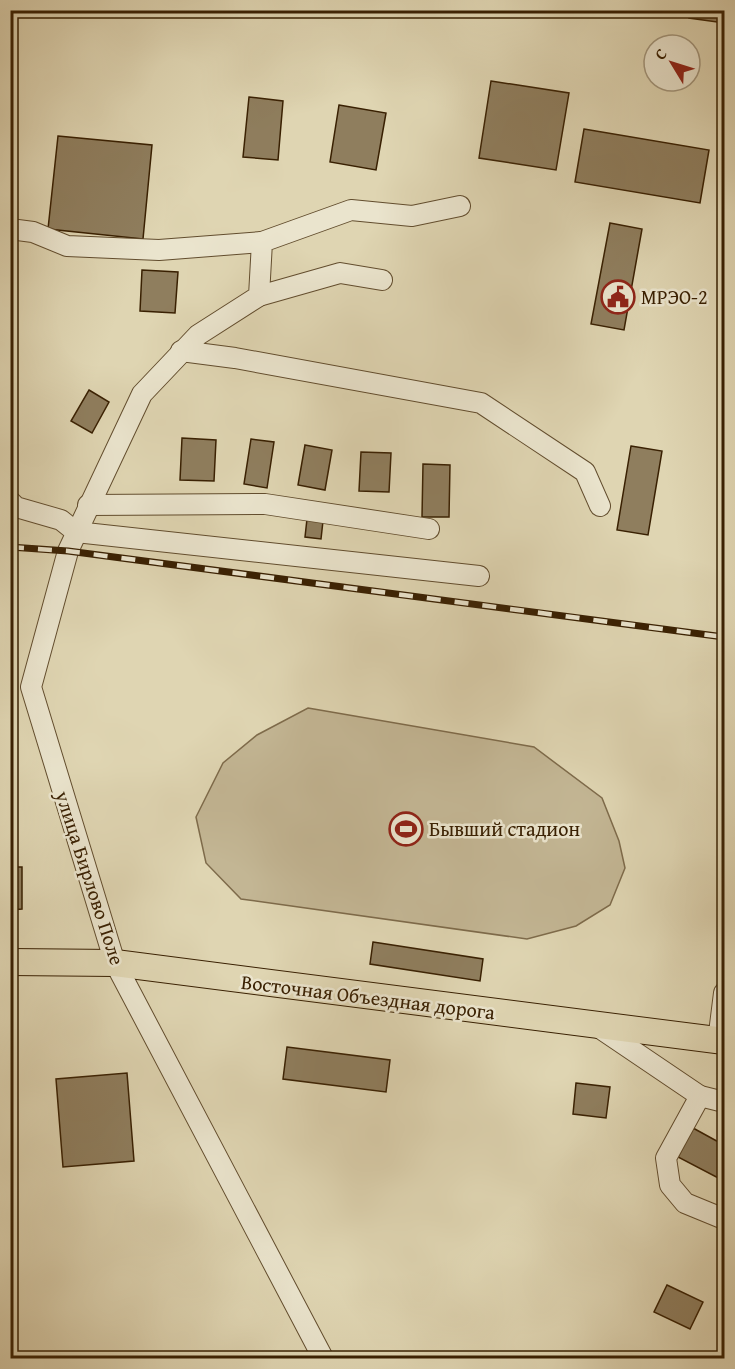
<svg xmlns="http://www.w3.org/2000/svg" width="735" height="1369" font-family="'Gentium Book Plus',serif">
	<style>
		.green { fill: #c3b694; stroke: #7e6b4b; stroke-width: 1.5 }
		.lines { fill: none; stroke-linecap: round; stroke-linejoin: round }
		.stream { stroke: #7b6748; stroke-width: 4.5 }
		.building { fill: #8f7e5e; stroke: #392002; stroke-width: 1.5 }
		.minor-casing { stroke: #624d2e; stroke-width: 22 }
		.major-casing { stroke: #392002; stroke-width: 28 }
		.minor { stroke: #eae4cd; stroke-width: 20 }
		.major { stroke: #dfd5b2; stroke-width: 26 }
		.rail-casing { stroke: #392002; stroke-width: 7 }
		.rail { stroke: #eae4cd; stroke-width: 4.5; stroke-dasharray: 14; stroke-linecap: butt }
		.labels { text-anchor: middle; stroke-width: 5; stroke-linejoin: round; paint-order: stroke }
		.poi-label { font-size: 20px; fill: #392002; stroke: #eae4cd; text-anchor: start }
		.street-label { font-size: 20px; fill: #392002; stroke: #eae4cd }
	</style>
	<rect width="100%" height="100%" fill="#dfd5b2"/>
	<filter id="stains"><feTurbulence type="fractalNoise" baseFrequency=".00333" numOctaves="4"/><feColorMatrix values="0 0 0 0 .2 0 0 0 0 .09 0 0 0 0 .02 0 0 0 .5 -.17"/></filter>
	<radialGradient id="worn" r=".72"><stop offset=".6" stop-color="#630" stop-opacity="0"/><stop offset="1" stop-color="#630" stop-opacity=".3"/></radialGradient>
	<polygon class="green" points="308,708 534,747 602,798 619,841 625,868 610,905 576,926 527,939 241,899 206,863 196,817 223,763 257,735"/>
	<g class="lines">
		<polyline class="stream" points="110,10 113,10"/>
	</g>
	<g class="building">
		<polygon points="690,10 724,10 724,23 689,18"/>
		<polygon points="491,81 569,93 556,170 479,158"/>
		<polygon points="249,97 283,101 278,160 243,157"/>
		<polygon points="339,105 386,113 376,170 330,162"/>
		<polygon points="584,129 709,150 700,203 575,182"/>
		<polygon points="58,136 152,145 143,239 48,229"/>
		<polygon points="610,223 642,229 624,330 591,324"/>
		<polygon points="142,270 178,272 175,313 140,311"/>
		<polygon points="89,390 109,402 92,433 71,421"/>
		<polygon points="182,438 216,440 214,481 180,480"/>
		<polygon points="251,439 274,442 267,488 244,484"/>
		<polygon points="305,445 332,450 325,490 298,485"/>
		<polygon points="631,446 662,451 648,535 617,530"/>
		<polygon points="361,452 391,453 389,492 359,491"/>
		<polygon points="423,464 450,465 449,517 422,517"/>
		<polygon points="307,519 323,521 321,539 305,537"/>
		<polygon points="10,867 22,867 22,909 10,910"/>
		<polygon points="373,942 483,959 480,981 370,964"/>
		<polygon points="287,1047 390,1060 386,1092 283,1079"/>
		<polygon points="127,1073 134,1161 63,1167 56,1079"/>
		<polygon points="576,1083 610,1087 606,1118 573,1114"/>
		<polygon points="693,1128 724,1145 724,1181 678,1157"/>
		<polygon points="667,1285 703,1302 690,1329 654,1312"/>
	</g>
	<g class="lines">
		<defs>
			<g id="minor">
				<polyline points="10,229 33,232 67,246 159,250 262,242"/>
				<polyline points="259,296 340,273 382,280"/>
				<polyline points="181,351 235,358 481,403 585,472 600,506"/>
				<polyline points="10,501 16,507 61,520 76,532 479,576"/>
				<polyline points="88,505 265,504 429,529"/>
				<polyline points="598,1027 700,1096 666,1158 670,1185 685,1203 724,1219"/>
				<polyline points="718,1041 724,993"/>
				<polyline points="700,1096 724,1102"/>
				<polyline points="323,1358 115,963 31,687 68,551 142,394 198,335 259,296 262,242 351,210 412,216 460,206"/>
			</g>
			<polyline id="major" points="10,962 115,963 724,1041"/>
		</defs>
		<use href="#minor" class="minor-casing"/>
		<use href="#major" class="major-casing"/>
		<use href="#minor" class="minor"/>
		<use href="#major" class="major"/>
		<defs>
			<polyline id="rail" points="10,547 68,551 724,637"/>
		</defs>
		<use href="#rail" class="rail-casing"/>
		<use href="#rail" class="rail"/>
	</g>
	<defs>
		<symbol id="civic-ring" viewBox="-11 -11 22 22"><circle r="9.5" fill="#eae4cd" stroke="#8f2418" stroke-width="1.5"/><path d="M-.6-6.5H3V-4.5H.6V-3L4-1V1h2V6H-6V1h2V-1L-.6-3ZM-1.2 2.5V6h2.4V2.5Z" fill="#8f2418"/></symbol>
		<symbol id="stadium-ring" viewBox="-11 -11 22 22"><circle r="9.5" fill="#eae4cd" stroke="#8f2418" stroke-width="1.5"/><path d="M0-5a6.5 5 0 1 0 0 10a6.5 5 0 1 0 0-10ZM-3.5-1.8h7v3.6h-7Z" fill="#8f2418"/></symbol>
	</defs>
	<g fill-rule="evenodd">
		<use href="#civic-ring" x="599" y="278" width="38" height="38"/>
		<use href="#stadium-ring" x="387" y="810" width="38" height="38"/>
	</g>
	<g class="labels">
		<g class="poi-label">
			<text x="641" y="304">МРЭО-2</text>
			<text x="429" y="836">Бывший стадион</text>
		</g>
		<g class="street-label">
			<text transform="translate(90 878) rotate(72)" y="7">улица Бирлово Поле</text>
			<text transform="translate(368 997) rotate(7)" y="7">Восточная Объездная дорога</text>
		</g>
	</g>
	<rect width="735" height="1369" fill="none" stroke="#dfd5b2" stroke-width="36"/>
	<rect x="12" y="12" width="711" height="1345" fill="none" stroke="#392002" stroke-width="3"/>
	<rect x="18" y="18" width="699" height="1333" fill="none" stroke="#392002" stroke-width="1.5"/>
	<g transform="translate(672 63) rotate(308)"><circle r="28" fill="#eae4cd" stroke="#a3967c" stroke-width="1.5"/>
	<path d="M0-4.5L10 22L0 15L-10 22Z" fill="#8f2418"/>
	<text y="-9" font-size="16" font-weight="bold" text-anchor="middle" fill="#392002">С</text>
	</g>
	<rect width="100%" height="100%" filter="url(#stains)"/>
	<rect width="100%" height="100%" fill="url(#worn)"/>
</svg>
